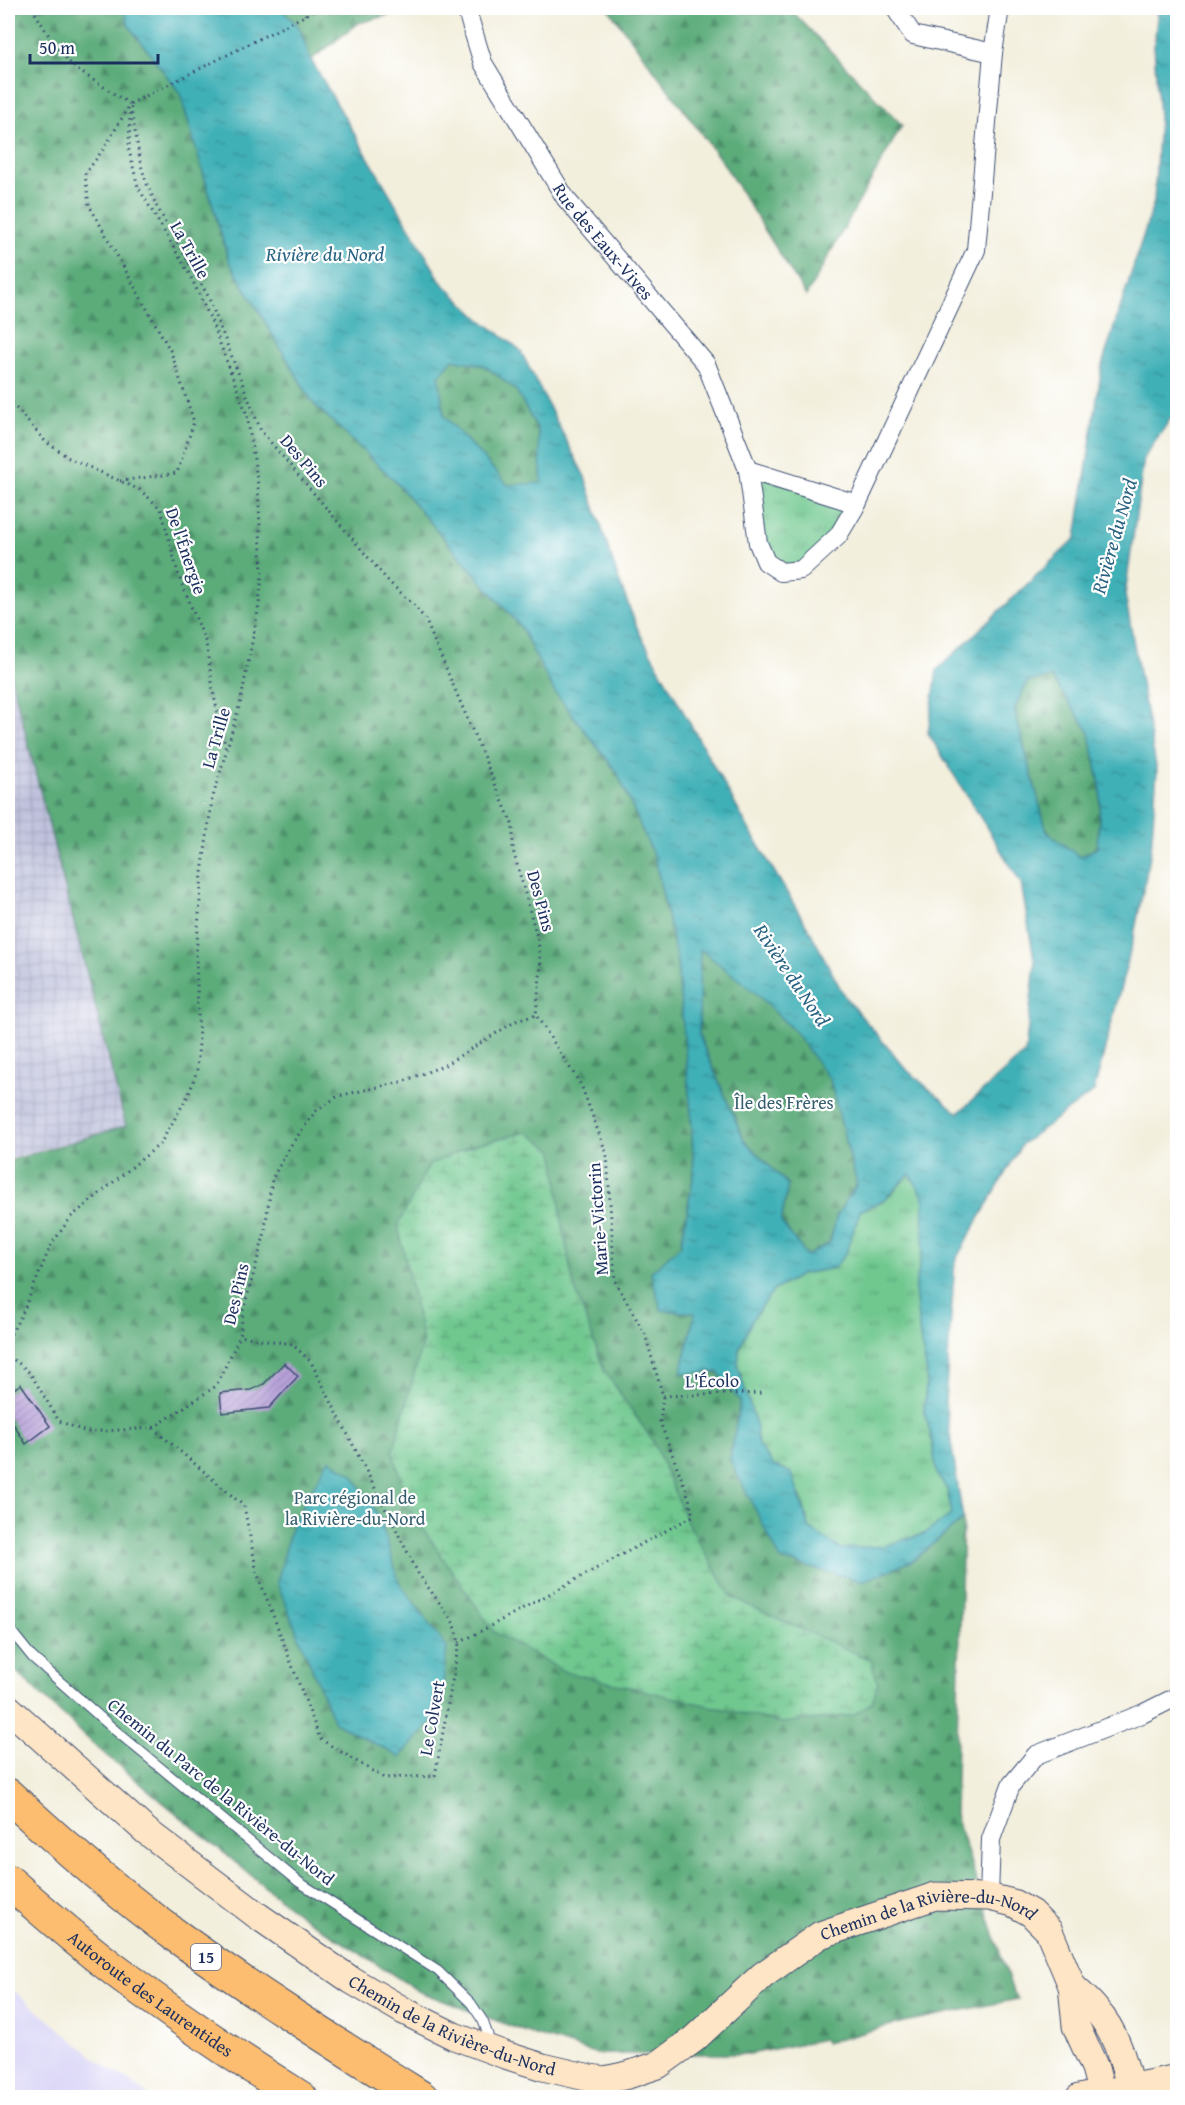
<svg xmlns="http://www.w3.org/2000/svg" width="1185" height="2105" font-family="'Gentium Book Plus',serif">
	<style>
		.built { fill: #dad6f7 }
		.industrial { fill: url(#industrial-grid) }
		.forest { fill: url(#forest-firs); stroke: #3b6e6c; stroke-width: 1.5 }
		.wetland { fill: url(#wetland-marsh); stroke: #457c76; stroke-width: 1.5 }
		.park { fill: url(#park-tufts); stroke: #457c76; stroke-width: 1.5 }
		.water { fill: url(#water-ripples); stroke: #2d708a; stroke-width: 1.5; fill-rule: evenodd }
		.building { fill: url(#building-hatch) }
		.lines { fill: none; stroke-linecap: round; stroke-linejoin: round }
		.lane-casing { stroke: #3b4c71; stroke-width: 11 }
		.street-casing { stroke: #3b4c71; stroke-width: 20 }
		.secondary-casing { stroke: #3b4c71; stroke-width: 29 }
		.highway-casing { stroke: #3b4c71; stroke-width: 35 }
		.path { stroke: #3b4c71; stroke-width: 3; stroke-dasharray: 1.5 4.5; stroke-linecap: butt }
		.lane { stroke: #fff; stroke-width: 9 }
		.street { stroke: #fff; stroke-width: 18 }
		.secondary { stroke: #fee5c5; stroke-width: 27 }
		.highway { stroke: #fcbd6f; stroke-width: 33 }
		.labels { text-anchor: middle; stroke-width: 4.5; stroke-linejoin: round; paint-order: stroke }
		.shield { fill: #fff; stroke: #5f6d8e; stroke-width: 1.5 }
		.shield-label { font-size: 16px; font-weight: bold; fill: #1b2f5e }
		.street-label { font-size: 18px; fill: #1b2f5e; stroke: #fff }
		.park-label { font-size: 18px; fill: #345d6d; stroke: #fff }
		.water-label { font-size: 20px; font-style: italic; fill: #296382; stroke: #fff }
	</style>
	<defs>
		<pattern id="industrial-grid" width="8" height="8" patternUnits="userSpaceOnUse" patternTransform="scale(1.5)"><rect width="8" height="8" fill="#c0c2dd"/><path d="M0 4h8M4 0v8" fill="none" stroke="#a4a7c0"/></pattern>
		<pattern id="forest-firs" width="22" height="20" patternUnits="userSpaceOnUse" patternTransform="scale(1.5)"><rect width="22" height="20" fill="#5bac7a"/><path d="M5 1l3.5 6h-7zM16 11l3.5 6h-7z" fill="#4a8c67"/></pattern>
		<pattern id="wetland-marsh" width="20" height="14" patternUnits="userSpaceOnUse" patternTransform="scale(1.5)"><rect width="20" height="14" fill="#6fc88f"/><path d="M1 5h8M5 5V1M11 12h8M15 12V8" fill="none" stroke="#5aa378"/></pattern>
		<pattern id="park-tufts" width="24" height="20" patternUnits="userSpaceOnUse" patternTransform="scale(1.5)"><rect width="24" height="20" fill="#6fc88f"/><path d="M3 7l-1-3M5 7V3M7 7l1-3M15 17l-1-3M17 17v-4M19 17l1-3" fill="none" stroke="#5aa378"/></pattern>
		<pattern id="water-ripples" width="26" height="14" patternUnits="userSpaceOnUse" patternTransform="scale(1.5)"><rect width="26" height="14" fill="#3fb0b7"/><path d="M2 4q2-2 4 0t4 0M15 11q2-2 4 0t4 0" fill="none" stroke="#349098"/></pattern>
		<pattern id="building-hatch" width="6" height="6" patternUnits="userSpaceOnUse" patternTransform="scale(1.5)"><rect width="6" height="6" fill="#b9a3da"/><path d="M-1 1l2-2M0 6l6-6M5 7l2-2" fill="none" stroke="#9685b4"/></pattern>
	</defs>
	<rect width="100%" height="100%" fill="#fff"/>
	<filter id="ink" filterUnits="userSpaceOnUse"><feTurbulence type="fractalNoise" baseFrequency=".0167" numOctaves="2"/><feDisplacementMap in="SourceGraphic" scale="12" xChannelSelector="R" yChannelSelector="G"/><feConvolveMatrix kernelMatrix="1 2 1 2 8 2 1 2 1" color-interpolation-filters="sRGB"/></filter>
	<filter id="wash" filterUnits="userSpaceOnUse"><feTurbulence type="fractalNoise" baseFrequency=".008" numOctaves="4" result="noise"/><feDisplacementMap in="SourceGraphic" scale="24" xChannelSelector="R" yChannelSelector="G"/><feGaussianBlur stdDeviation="1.35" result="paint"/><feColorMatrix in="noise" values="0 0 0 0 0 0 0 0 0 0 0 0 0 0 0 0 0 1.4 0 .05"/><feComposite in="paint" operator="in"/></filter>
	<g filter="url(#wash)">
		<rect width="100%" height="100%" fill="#f3efdd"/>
		<polygon class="built" points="8,1986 106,2067 129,2080 150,2097 8,2097"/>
		<polygon class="industrial" points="8,665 126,1126 8,1159"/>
		<g class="forest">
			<polygon points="8,8 123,8 129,26 180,93 229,261 313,403 394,480 520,626 554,691 617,772 655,859 677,961 691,1113 694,1173 681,1245 695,1313 681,1373 718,1371 740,1401 730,1460 912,1561 963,1519 955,1815 1012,1989 1018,1999 899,2023 826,2043 823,2039 750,2054 598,2054 532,2034 420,1992 294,1911 100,1750 8,1664 8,1161 126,1126 8,665"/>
			<polygon points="280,8 414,8 359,23 311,60 299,27"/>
			<polygon points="608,8 789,8 902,125 806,296 723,163"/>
			<polygon points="453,359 485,366 516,390 538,430 542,483 508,486 444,416 439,376"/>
			<polygon points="1052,677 1089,731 1101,790 1097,848 1080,857 1047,832 1014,710 1027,682"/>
			<polygon points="699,948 757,994 795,1032 830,1080 857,1184 837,1215 830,1243 807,1256 781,1222 788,1185 744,1140 699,1036"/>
		</g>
		<polygon class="wetland" points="527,1132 554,1151 562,1222 573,1283 604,1370 654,1443 686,1520 732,1598 871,1660 878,1683 872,1702 853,1715 782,1723 565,1672 494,1632 410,1510 393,1452 423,1341 398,1225 429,1165 473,1145"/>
		<g class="park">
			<polygon points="748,470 857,504 801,570 766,562"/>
			<polygon points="910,1174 924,1197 923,1247 915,1289 920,1338 927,1373 924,1411 931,1435 937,1475 947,1489 952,1514 924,1534 884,1546 841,1549 810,1529 801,1496 773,1465 758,1445 755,1422 738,1366 739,1350 751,1320 774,1290 802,1274 834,1268 846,1253 860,1211 884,1200"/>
		</g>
		<g class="water">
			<path d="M 123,8 L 280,8 L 299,27 L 311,60 L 442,283 L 479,318 L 520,350 L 585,477 L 618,578 L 639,632 L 750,831 L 810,931 L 845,997 L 908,1071 L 958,1113 L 1025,1053 L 1035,964 L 1021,883 L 928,733 L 937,670 L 1076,538 L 1102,365 L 1154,202 L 1159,118 L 1154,46 L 1158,8 L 1177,8 L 1177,409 L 1144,458 L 1125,595 L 1157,771 L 1151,851 L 1133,940 L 1094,1091 L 1022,1144 L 955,1261 L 945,1402 L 963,1519 L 912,1561 L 863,1581 L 781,1560 L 730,1460 L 740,1401 L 718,1372 L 681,1373 L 695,1313 L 661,1310 L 651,1272 L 681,1245 L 694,1173 L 691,1113 L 677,961 L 655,859 L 617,772 L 554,691 L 520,626 L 394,480 L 313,403 L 229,261 L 180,93 L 129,26 ZM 453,359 L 485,366 L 516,390 L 538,430 L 542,483 L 508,485 L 444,416 L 439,376 ZM 1051,677 L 1089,731 L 1101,790 L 1097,848 L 1080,857 L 1047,832 L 1014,710 L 1027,682 ZM 700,949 L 757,994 L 795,1032 L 830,1080 L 857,1184 L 837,1215 L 830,1243 L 807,1256 L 781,1222 L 788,1185 L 744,1140 L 699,1036 ZM 910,1174 L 924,1198 L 923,1247 L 915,1289 L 920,1338 L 927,1373 L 924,1411 L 931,1435 L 937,1475 L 947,1489 L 952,1514 L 924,1534 L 884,1546 L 841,1549 L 810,1529 L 792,1473 L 773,1465 L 758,1445 L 755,1422 L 738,1366 L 739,1350 L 752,1320 L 774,1290 L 802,1274 L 834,1268 L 846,1253 L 860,1211 L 884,1200 Z"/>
			<polygon points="329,1459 353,1475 380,1518 399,1582 447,1648 440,1713 400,1757 334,1722 277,1583 292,1525"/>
		</g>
		<g id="blocks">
			<g class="building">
				<polygon points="284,1363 298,1376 269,1408 222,1413 220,1393 251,1390 264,1384"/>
				<polygon points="21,1384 50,1426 26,1444 8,1416 8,1393"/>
			</g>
		</g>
	</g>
	<g filter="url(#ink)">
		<use href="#blocks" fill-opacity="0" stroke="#3b4c71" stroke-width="1.5"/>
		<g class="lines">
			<defs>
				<polyline id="lane" points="8,1627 32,1657 116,1731 299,1882 438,1971 471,2003 483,2021 488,2035 486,2046"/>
				<g id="street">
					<path id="s1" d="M 466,8 L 483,63 L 566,199 L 706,364 L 748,470 L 857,504 L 976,250 L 993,53 L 1000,8"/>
					<polyline points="895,8 913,35 993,53"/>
					<polyline points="748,470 758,543 766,562 781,572 801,570 838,536 857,504"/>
					<polyline points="989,1897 991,1839 1011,1785 1036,1755 1142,1714 1178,1696"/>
				</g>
				<g id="secondary">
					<path id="s2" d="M 8,1708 L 146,1831 L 258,1916 L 351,1980 L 404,2011 L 454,2036 L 505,2055 L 543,2067 L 590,2078 L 605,2080 L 628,2075 L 658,2065 L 694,2039 L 763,1975 L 820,1935 L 935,1896 L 989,1897 L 1013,1903 L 1031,1913 L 1049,1931 L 1072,1986 L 1076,2026 L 1095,2068 L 1103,2098"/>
					<path d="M 1072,1986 C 1080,1994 1089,2001 1096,2010 C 1118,2034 1125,2067 1133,2098"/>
					<polyline points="1079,2098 1178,2078"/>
				</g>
				<g id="highway">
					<path d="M 8,1795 C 61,1844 116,1892 175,1935 C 255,1993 338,2045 422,2098"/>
					<path id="s3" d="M 8,1881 C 45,1913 81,1945 120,1974 C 178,2018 239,2059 301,2098"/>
				</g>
			</defs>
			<use href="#lane" class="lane-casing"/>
			<use href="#street" class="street-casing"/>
			<use href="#secondary" class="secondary-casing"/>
			<use href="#highway" class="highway-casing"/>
			<g class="path">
				<polyline points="32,8 57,49 76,69 130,104"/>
				<polyline points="303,8 306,15"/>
				<polyline points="130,104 320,8"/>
				<polyline points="8,399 45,441 69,458 140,490 161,509 179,577 206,643 214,696 226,750"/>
				<polyline points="120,481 177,473 194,422 171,352 89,205 85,174 105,147 129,106"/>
				<polyline points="8,1339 23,1312 51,1245 71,1217 160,1144 189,1094 197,1070 199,1043 196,956 202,873 212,800 241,700 259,605 262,573 258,485 247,415 211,320 190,275 138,187 129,150 130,112"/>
				<polyline points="8,1358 16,1361 30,1373 59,1421 86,1432 153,1428 216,1386 240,1336 243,1311 264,1236 272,1179 289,1148 315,1112 338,1096 401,1082 443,1066 516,1021 536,1015 541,966 538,940 513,850 513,826 425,619 413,604 389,582 261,431 208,296 157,207 146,182 141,165 130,104"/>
				<polyline points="663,1396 761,1393"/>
				<polyline points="153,1428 244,1506 257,1573 320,1739 384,1778 435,1776 459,1643 455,1625 418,1573 311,1362 292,1344 240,1336"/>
				<polyline points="459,1643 693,1516 689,1498 660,1422 663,1396 645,1334 615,1281 607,1155 581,1085 536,1015"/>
			</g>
			<use href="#lane" class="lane"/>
			<use href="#street" class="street"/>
			<use href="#secondary" class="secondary"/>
			<use href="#highway" class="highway"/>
		</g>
	</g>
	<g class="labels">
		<rect class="shield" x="191" y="1944" width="30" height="26" rx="4.5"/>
		<g class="shield-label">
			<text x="206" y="1963">15</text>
		</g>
		<g class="street-label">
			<text dy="6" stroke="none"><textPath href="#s1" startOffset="273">Rue des Eaux-Vives</textPath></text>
			<text transform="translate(190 250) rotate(61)" y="6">La Trille</text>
			<text transform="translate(304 461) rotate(50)" y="6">Des Pins</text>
			<text transform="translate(186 551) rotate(71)" y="6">De l'Énergie</text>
			<text transform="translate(216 738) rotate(-74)" y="6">La Trille</text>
			<text transform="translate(541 901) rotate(75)" y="6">Des Pins</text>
			<text transform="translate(598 1219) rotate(-94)" y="6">Marie-Victorin</text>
			<text transform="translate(236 1294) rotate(-77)" y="6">Des Pins</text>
			<text transform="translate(712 1381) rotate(-1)" y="6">L'Écolo</text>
			<text transform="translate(432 1718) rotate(-80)" y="6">Le Colvert</text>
			<text transform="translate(221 1792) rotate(39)" y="6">Chemin du Parc de la Rivière-du-Nord</text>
			<text dy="6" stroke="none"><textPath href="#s2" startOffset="1090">Chemin de la Rivière-du-Nord</textPath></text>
			<text dy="6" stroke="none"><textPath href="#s3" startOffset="182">Autoroute des Laurentides</textPath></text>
			<text dy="6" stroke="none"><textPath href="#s2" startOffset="550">Chemin de la Rivière-du-Nord</textPath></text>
		</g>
		<g class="park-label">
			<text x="784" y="1109">Île des Frères</text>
			<text x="355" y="1504">Parc régional de<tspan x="355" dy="21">la Rivière-du-Nord</tspan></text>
		</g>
		<g class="water-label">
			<text x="325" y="261">Rivière du Nord</text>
			<text transform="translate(1114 536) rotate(-74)" y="7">Rivière du Nord</text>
			<text transform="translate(792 975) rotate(56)" y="7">Rivière du Nord</text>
		</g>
	</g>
	<rect width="1185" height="2105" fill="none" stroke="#fff" stroke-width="30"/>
	<path d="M30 54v9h128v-9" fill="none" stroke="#1b2f5e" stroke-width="3"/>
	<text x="39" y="54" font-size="18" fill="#1b2f5e" stroke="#ffffff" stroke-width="4.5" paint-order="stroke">50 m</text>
</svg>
